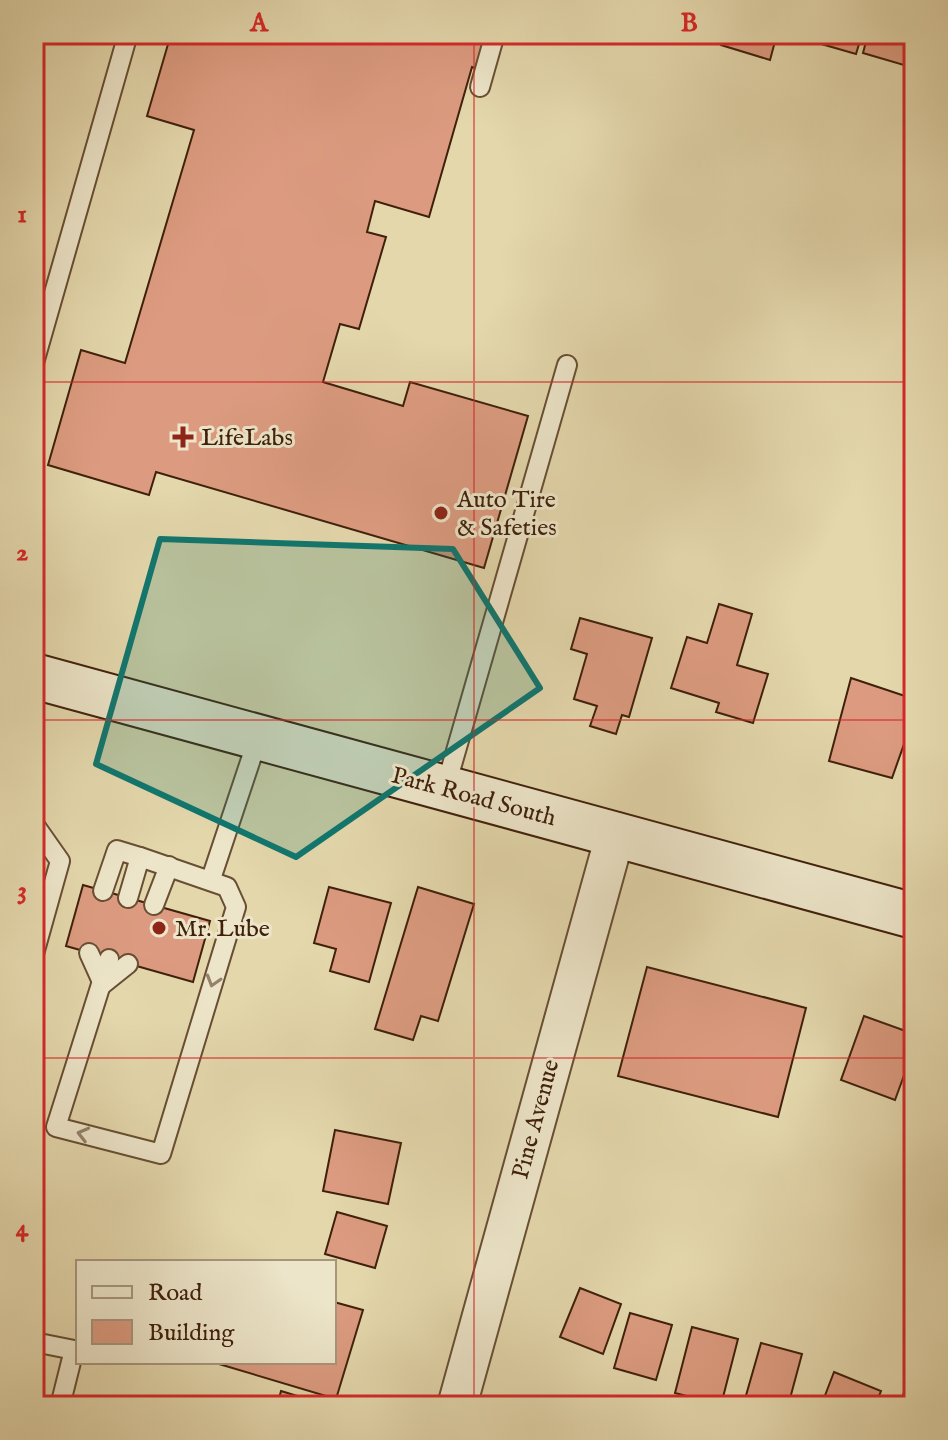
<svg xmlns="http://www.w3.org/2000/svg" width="948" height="1440" font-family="'IM FELL English',serif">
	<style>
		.building { fill: #dc9b80; stroke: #3f200b; stroke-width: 2 }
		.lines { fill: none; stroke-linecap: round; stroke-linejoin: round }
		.service-casing { stroke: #684e33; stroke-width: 22 }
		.minor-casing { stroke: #684e33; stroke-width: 42 }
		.secondary-casing { stroke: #3f200b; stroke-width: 48 }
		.service { stroke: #ede5c9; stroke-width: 18 }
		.minor { stroke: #ede5c9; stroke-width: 38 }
		.secondary { stroke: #ede5c9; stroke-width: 44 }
		.oneway { stroke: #96826a }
		.marked { fill: #0f766e; fill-opacity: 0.2; stroke: #0f766e; stroke-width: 6; stroke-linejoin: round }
		.grid { fill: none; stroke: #d62828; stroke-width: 2; stroke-opacity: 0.55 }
		.poi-dot { fill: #8f2418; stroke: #ede5c9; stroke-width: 3 }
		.labels { text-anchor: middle; stroke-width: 6; stroke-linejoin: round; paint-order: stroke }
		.poi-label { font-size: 24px; fill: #3f200b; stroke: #ede5c9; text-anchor: start }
		.street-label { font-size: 24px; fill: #3f200b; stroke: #ede5c9 }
		.neatline { fill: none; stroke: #d62828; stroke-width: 3 }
		.grid-label { font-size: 26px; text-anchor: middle; font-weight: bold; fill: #d62828 }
	</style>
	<rect width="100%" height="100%" fill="#e4d7ac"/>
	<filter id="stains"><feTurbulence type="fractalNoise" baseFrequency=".0025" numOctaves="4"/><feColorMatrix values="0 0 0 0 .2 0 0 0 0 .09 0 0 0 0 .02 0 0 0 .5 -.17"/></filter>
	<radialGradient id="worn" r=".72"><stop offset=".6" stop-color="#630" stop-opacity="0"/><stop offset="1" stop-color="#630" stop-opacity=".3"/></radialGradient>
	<g class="building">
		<polygon points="171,34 489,34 478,69 472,67 429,217 375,201 367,232 386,237 359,329 340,324 323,382 403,406 410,382 528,416 484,568 156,472 149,495 48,465 81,350 125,363 194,130 147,116"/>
		<polygon points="725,34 777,34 770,60 721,45"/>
		<polygon points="806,34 862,34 856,54 804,39"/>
		<polygon points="868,34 914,34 914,68 863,53"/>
		<polygon points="719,604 752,614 737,665 768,674 753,723 716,712 719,703 671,688 687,637 707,643"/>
		<polygon points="580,618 652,638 629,717 622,715 616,734 590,726 597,706 574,699 587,654 571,649"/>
		<polygon points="851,678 914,699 914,716 892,778 829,761"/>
		<polygon points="83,885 210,921 193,982 66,946"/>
		<polygon points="329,887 391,903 369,982 330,971 336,949 314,943"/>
		<polygon points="418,887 474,904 438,1021 421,1016 413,1040 375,1029"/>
		<polygon points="647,967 806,1008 778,1117 618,1076"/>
		<polygon points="864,1016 914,1034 914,1048 895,1100 841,1080"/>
		<polygon points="335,1130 401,1143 388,1204 323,1191"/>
		<polygon points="337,1212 387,1226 375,1268 325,1254"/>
		<polygon points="580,1288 621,1304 603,1354 560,1337"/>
		<polygon points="334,1302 363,1310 336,1399 219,1364 334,1362"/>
		<polygon points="630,1313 672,1325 656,1380 614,1368"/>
		<polygon points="692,1327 738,1339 721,1405 675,1393"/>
		<polygon points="761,1343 802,1354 788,1406 743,1406"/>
		<polygon points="834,1372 881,1391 875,1406 821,1406"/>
		<polygon points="908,1382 914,1385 914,1406 899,1406"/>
		<polygon points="281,1391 330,1406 277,1406"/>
	</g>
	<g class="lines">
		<defs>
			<g id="service">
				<polyline points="480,87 495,34"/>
				<polyline points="34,363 128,34"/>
				<polyline points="445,789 567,365"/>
				<polyline points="34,824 60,861 34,954"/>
				<polyline points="211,879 258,738"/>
				<polyline points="103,891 117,850 140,857"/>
				<polyline points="154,905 169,866"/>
				<polyline points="89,953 103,984 128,964"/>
				<polyline points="109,959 56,1127 161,1154 236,907 227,887 140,857 128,898"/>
				<polyline points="34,1342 74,1350 60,1406"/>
			</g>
			<polyline id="minor" points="457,1406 616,832"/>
			<polyline id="secondary" points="34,676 914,916"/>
		</defs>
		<use href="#service" class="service-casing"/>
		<use href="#minor" class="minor-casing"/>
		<use href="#secondary" class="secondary-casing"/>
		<use href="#service" class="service"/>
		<use href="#minor" class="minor"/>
		<use href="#secondary" class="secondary"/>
	</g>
	<defs><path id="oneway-chevron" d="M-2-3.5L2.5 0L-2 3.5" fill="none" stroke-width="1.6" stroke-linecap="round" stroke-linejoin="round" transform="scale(2)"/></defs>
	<g class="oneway">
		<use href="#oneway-chevron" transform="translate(213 981) rotate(107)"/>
		<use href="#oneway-chevron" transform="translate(83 1134) rotate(-166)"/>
	</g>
	<path class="marked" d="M 160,539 L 453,549 L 540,688 L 296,857 L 96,764 Z"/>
	<path class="grid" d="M 474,34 L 474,1406M 34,382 L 914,382M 34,720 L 914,720M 34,1058 L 914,1058"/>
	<g class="poi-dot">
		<path d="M179 425h8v8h8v8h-8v8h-8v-8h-8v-8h8z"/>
		<circle cx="441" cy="513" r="8"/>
		<circle cx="159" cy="928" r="8"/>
	</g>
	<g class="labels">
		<g class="poi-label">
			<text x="201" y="445">LifeLabs</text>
			<text x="457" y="507">Auto Tire<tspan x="457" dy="28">&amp; Safeties</tspan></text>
			<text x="175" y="936">Mr. Lube</text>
		</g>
		<g class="street-label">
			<text transform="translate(474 796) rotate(15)" y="8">Park Road South</text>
			<text transform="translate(535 1119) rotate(-75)" y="8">Pine Avenue</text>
		</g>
	</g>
	<rect width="948" height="1440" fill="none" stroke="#e4d7ac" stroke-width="88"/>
	<rect x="76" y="1260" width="260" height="104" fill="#ede5c9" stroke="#a7967d" stroke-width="2"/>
	<rect x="92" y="1286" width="40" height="12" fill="#ede5c9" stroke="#a7967d" stroke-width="2"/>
	<text x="148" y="1300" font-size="24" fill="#3f200b">Road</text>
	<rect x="92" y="1320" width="40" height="24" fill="#dc9b80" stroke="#a7967d" stroke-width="2"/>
	<text x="148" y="1340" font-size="24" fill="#3f200b">Building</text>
	<rect x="44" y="44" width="860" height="1352" class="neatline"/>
	<g class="grid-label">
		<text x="259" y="31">A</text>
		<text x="689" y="31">B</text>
		<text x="22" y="222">1</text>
		<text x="22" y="560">2</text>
		<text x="22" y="898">3</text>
		<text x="22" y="1236">4</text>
	</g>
	<rect width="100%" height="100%" filter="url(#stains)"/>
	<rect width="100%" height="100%" fill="url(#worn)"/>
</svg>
